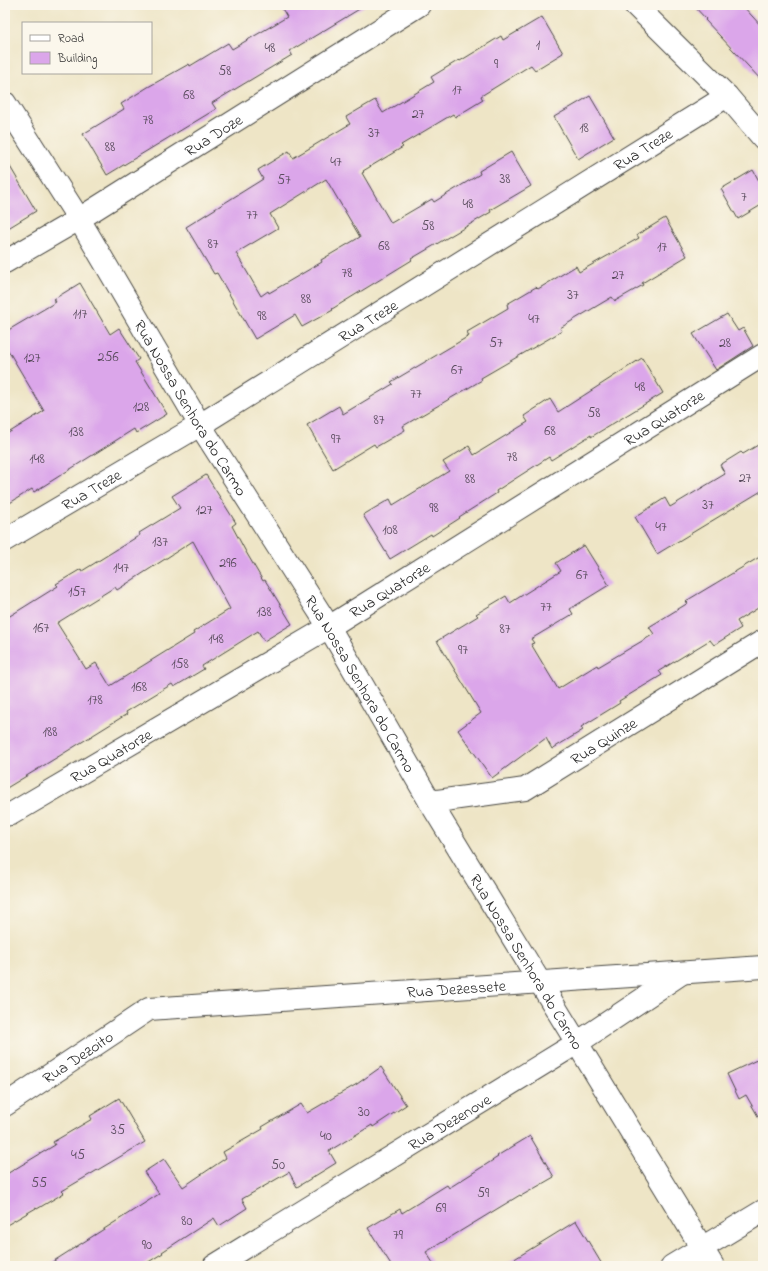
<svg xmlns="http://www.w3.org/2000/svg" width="768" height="1271" font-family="'Indie Flower',sans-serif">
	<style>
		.building { fill: #dba6ea; fill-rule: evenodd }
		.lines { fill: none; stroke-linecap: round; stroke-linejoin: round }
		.minor-casing { stroke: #484742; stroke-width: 24 }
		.tertiary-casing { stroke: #484742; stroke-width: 24 }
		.minor { stroke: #fff; stroke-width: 22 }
		.tertiary { stroke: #fff; stroke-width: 22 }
		.labels { text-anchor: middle; stroke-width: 3.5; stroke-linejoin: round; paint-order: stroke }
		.number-label { font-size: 14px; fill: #574a5b }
		.street-label { font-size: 16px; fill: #2b2b2b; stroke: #fbf7ec }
	</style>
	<rect width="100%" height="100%" fill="#fbf7ec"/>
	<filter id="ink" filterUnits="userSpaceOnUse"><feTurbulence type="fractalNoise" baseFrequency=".025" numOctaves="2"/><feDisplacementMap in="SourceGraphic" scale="8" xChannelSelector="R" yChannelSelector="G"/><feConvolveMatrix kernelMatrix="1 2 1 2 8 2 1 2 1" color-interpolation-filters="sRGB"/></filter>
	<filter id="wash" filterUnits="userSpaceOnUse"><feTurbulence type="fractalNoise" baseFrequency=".012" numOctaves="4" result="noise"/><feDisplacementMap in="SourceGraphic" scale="16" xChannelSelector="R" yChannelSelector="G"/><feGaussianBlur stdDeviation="0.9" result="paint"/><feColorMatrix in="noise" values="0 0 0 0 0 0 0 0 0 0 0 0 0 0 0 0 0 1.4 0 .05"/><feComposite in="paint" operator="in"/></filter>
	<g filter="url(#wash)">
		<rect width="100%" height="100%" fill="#eee5c6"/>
		<g id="blocks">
			<g class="building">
				<polygon points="280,5 366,5 290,51 292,55 212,103 216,109 107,175 83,134 124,109 121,104 148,87 189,64 190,66 228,43 232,49 287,17"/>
				<polygon points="693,5 742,5 763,28 763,82 705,20 706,19"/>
				<path d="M 542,17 L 563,53 L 535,70 L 531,65 L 481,96 L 483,100 L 455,117 L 453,114 L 401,145 L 403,147 L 363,171 L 364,172 L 362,173 L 391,223 L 432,199 L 434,202 L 480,174 L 479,171 L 511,152 L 531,186 L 490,210 L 491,212 L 411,259 L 412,260 L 332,309 L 333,310 L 302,327 L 295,315 L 255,339 L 217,273 L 214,274 L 186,227 L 263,179 L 258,170 L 289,151 L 293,158 L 350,124 L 346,117 L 375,100 L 383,113 L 434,82 L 431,77 L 459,60 L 460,61 L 501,36 L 503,40 ZM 326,179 L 360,237 L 321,260 L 322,262 L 269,293 L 268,291 L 261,296 L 236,253 L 278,228 L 270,214 Z"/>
				<polygon points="590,96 614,137 578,159 554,117"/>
				<polygon points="5,158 36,211 5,230"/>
				<polygon points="753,170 763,188 763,204 738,219 721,189"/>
				<polygon points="665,218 687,256 642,283 643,285 615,301 612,297 560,328 562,331 481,378 482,380 403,426 405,430 376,447 374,444 333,469 307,425 339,406 343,414 393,384 391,382 469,336 467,332 508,308 507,304 536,287 538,289 576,266 579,272 639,238 637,235"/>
				<polygon points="80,283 110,334 119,328 139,359 135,362 167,414 136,433 134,429 34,492 32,489 5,506 5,435 44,411 5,345 5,332 56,302 54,299"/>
				<polygon points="727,314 738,331 743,328 753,346 716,370 693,334"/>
				<polygon points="642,358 663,393 591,437 591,435 551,460 549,457 496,491 497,493 459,517 460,518 432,536 431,534 390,559 363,515 390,499 393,505 449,471 443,462 469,446 474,455 528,422 524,416 550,399 558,412"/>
				<polygon points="763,442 763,490 657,554 635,517 665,498 670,507 725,474 720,465 741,452 743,454"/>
				<path d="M 206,475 L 236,523 L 232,526 L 246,552 L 263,581 L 265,580 L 292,624 L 264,641 L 258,631 L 202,666 L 204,669 L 174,687 L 172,684 L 126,712 L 127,714 L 61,755 L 5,789 L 5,619 L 58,586 L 56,584 L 81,569 L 82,571 L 140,535 L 139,533 L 180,508 L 172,496 ZM 193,541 L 230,609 L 193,632 L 194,634 L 110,686 L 96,663 L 86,669 L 57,623 L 115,587 L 117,590 Z"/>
				<polygon points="584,545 609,585 570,609 573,614 531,639 534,643 531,644 558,689 597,665 598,667 654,634 649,627 688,603 686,601 763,555 763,605 737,621 741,628 714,645 710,640 659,671 662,675 619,701 620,703 581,727 583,730 552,749 546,738 492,778 458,730 481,713 437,641 478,616 476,614 506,596 510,603 561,571 556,563"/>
				<polygon points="763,1057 763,1125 746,1095 739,1099 727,1074"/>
				<polygon points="381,1067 406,1105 373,1127 372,1125 329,1151 336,1163 297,1187 289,1172 242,1199 247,1208 219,1226 214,1218 162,1252 163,1253 142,1266 46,1266 159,1194 144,1172 164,1159 183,1187 226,1158 223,1152 263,1129 262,1127 301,1104 307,1113 357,1084"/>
				<polygon points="119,1098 145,1142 62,1191 64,1193 37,1209 36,1208 5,1226 5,1175 55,1145 53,1142 92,1119 90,1116"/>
				<polygon points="530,1136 554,1177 521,1196 520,1195 426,1252 435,1266 392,1266 368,1228 400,1209 402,1213 447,1185 449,1188 498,1157 497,1156"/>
				<polygon points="576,1221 603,1266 503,1266 552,1236"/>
			</g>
		</g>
	</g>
	<g filter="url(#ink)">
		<use href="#blocks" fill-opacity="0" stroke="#484742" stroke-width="1"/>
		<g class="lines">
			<defs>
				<g id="minor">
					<path id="s1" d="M 5,103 L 79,219 L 200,425 L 329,627 L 430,802 L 713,1266"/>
					<path id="s2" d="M 5,262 L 79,219 L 419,5"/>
					<path id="s3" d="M 5,540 L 200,425 L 727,96"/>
					<path id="s4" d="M 430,802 L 525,789 L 763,641"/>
					<path id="s5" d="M 5,815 L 11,814 L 329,627 L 763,355"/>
					<path id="s6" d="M 5,1105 L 149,1009 L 763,967"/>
					<path id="s7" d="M 214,1266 L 577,1043 L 682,973"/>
					<polyline points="672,1266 763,1211"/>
				</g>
				<polyline id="tertiary" points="635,5 727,96 763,138"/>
			</defs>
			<use href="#minor" class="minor-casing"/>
			<use href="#tertiary" class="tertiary-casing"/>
			<use href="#minor" class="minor"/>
			<use href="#tertiary" class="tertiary"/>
		</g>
	</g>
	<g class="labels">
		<g class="number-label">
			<text x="538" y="49">1</text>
			<text x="270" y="52">48</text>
			<text x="496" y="68">9</text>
			<text x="225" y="75">58</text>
			<text x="457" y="94">17</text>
			<text x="189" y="99">68</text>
			<text x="418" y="118">27</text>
			<text x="148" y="124">78</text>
			<text x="584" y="132">18</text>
			<text x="374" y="137">37</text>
			<text x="110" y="151">88</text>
			<text x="336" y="166">47</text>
			<text x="505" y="183">38</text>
			<text x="284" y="184">57</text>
			<text x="744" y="201">7</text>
			<text x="468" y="208">48</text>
			<text x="252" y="219">77</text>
			<text x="428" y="230">58</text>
			<text x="213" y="248">87</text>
			<text x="384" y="250">68</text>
			<text x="662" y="251">17</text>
			<text x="347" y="277">78</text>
			<text x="618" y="279">27</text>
			<text x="573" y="299">37</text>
			<text x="306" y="303">88</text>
			<text x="80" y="318">117</text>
			<text x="262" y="320">98</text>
			<text x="534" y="323">47</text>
			<text x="496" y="347">57</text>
			<text x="725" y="347">28</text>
			<text x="108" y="361">256</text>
			<text x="32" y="362">127</text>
			<text x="457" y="374">67</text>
			<text x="640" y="391">48</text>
			<text x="416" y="398">77</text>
			<text x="141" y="411">128</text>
			<text x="594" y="417">58</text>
			<text x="379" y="424">87</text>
			<text x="550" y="435">68</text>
			<text x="76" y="436">138</text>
			<text x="336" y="443">97</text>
			<text x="512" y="461">78</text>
			<text x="37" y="463">148</text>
			<text x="745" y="482">27</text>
			<text x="470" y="483">88</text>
			<text x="708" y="509">37</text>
			<text x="434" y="512">98</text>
			<text x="204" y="514">127</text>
			<text x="661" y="531">47</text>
			<text x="390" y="534">108</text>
			<text x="160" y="546">137</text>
			<text x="228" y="567">296</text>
			<text x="121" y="572">147</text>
			<text x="582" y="579">67</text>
			<text x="77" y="596">157</text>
			<text x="546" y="611">77</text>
			<text x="264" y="616">138</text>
			<text x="41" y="632">167</text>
			<text x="505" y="633">87</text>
			<text x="216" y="643">148</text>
			<text x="463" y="654">97</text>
			<text x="180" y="668">158</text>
			<text x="139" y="691">168</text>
			<text x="95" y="704">178</text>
			<text x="50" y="736">188</text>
			<text x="364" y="1116">30</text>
			<text x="118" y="1134">35</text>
			<text x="326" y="1140">40</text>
			<text x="78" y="1159">45</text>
			<text x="278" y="1169">50</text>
			<text x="39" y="1187">55</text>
			<text x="483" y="1197">59</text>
			<text x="441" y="1212">69</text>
			<text x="187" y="1225">80</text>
			<text x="398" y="1239">79</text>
			<text x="147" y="1249">90</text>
		</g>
		<g class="street-label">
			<text dy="6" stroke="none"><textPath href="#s2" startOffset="244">Rua Doze</textPath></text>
			<text dy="6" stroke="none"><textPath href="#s3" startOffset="748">Rua Treze</textPath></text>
			<text dy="6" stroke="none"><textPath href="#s3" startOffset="424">Rua Treze</textPath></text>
			<text dy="6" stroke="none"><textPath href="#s1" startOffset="357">Rua Nossa Senhora do Carmo</textPath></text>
			<text dy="6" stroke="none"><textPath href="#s5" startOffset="770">Rua Quatorze</textPath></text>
			<text dy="6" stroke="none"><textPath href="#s3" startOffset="100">Rua Treze</textPath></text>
			<text dy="6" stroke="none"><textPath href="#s5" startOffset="446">Rua Quatorze</textPath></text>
			<text dy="6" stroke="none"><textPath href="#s1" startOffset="681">Rua Nossa Senhora do Carmo</textPath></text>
			<text dy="6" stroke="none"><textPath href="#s4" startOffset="188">Rua Quinze</textPath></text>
			<text dy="6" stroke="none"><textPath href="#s5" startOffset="122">Rua Quatorze</textPath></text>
			<text dy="6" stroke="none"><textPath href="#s1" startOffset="1005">Rua Nossa Senhora do Carmo</textPath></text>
			<text dy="6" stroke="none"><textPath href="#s6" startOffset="481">Rua Dezessete</textPath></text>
			<text dy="6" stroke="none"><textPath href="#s6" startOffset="87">Rua Dezoito</textPath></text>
			<text dy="6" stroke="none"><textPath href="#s7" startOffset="276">Rua Dezenove</textPath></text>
		</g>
	</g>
	<rect width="768" height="1271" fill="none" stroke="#fbf7ec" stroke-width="20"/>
	<rect x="22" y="22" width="130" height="52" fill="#fbf7ec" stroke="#a8a59f"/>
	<rect x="30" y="35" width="20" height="6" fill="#ffffff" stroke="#a8a59f"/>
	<text x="58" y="42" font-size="12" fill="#2b2b2b">Road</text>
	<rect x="30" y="52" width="20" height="12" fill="#dba6ea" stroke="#a8a59f"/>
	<text x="58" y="62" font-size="12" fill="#2b2b2b">Building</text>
</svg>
